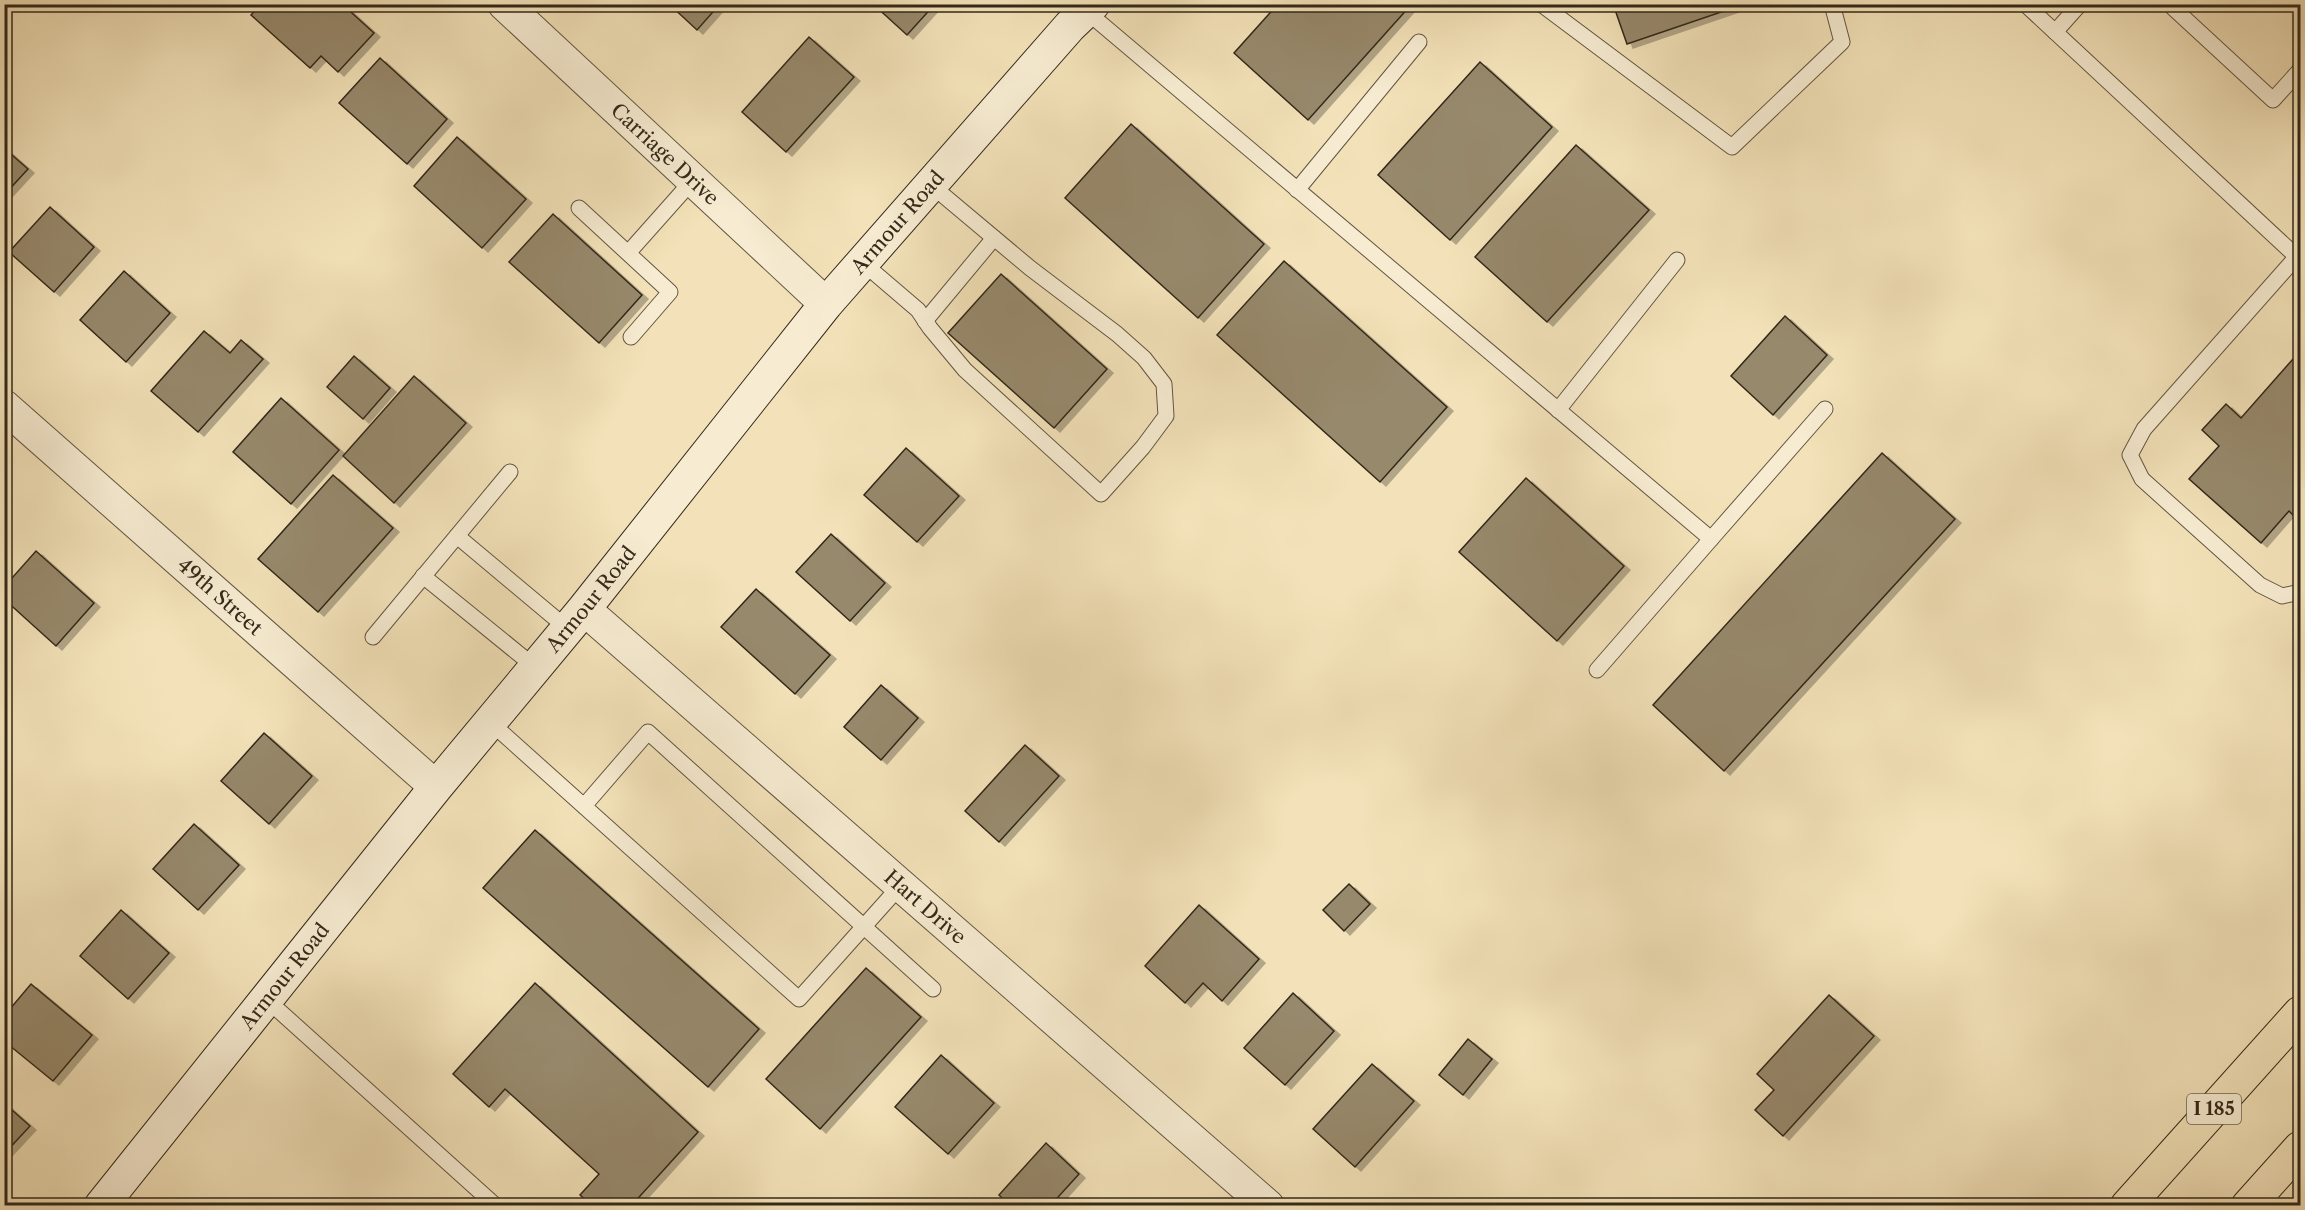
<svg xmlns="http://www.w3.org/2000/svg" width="2305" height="1210" font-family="'Libre Caslon Text',serif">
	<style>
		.building { fill: #97896c; stroke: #332819; stroke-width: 1.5; filter: url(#shadow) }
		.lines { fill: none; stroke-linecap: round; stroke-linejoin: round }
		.lane-casing { stroke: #635641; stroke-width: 17 }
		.street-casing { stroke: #635641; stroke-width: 34 }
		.secondary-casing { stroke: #332819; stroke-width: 35 }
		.highway-casing { stroke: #332819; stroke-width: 35 }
		.lane { stroke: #f7ecd2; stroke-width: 15 }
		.street { stroke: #f7ecd2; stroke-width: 32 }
		.secondary { stroke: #f7ecd2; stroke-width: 33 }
		.highway { stroke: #f3e2b9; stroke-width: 33 }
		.labels { text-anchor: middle; stroke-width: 4.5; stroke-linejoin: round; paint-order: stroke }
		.shield { fill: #f7ecd2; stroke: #6e6350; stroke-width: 1.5 }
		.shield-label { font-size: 18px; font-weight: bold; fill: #332819 }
		.street-label { font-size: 20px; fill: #332819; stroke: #f7ecd2 }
	</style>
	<defs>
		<filter id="shadow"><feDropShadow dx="6" dy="4" stdDeviation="0" flood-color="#0004"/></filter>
	</defs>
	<rect width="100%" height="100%" fill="#f3e2b9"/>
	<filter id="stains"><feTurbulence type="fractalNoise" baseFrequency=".00333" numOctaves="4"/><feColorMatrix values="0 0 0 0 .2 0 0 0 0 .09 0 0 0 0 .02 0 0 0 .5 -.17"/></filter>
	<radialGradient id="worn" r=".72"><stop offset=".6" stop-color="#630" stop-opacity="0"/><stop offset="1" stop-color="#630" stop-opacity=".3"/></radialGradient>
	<g class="building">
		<polygon points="261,4 342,4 374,33 338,72 321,56 310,68 251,15"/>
		<polygon points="669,4 720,4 697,30"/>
		<polygon points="873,4 935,4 907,35"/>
		<polygon points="1278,4 1408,4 1410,6 1308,120 1234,53"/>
		<polygon points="1613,4 1732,4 1733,8 1627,44"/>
		<polygon points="809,37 854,77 786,152 742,112"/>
		<polygon points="380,58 447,119 407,164 339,103"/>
		<polygon points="1480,62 1552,127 1450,240 1378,175"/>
		<polygon points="1131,124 1264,244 1198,318 1065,198"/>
		<polygon points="457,137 526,199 482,248 414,186"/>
		<polygon points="1576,145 1649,210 1547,322 1475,257"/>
		<polygon points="4,148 28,169 4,195"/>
		<polygon points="50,207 94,247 54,292 9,252"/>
		<polygon points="553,214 642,295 599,343 509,262"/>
		<polygon points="1284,261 1447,407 1380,482 1217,335"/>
		<polygon points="124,271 170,313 126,362 80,320"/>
		<polygon points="1001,274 1107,369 1054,428 948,333"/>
		<polygon points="1785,316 1827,355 1773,415 1731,376"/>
		<polygon points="204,331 230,353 241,340 263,359 198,432 151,391"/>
		<polygon points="2300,351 2300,522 2289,511 2261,543 2189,479 2219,446 2202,430 2226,404 2241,418"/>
		<polygon points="354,356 390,388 363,419 327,387"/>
		<polygon points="414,376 466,423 394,503 343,456"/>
		<polygon points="281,398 339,450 291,504 233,452"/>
		<polygon points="906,448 959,496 917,542 864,495"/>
		<polygon points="1882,453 1955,519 1724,771 1653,705"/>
		<polygon points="333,475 393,528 318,612 258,559"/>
		<polygon points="1526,478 1624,566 1557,641 1459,552"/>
		<polygon points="831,534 885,583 850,621 796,572"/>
		<polygon points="36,551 94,603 56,646 4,599 4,587"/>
		<polygon points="756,589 830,655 795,694 721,627"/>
		<polygon points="881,685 918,718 881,760 844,727"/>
		<polygon points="264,733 312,776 269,824 221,781"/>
		<polygon points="1025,745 1059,776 999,842 965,811"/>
		<polygon points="194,824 239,865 198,910 153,869"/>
		<polygon points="535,830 759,1029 708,1087 483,888"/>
		<polygon points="1349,884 1370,904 1344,931 1323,910"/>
		<polygon points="1199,905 1259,959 1222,1001 1203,983 1185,1003 1145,966"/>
		<polygon points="121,910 169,953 128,999 80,956"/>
		<polygon points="866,968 921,1017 820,1129 766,1079"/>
		<polygon points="535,983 698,1132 631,1206 592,1206 580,1195 599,1174 505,1089 489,1107 453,1074"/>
		<polygon points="31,984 92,1035 53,1081 4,1041 4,1016"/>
		<polygon points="1293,993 1334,1031 1285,1085 1244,1048"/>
		<polygon points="1829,995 1874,1036 1783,1136 1755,1110 1774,1090 1757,1074"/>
		<polygon points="1468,1039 1492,1059 1463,1095 1439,1075"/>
		<polygon points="941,1055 994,1103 948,1154 895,1107"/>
		<polygon points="1372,1064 1414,1101 1355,1167 1313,1129"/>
		<polygon points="4,1103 30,1126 4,1154"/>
		<polygon points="1046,1143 1079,1174 1050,1206 1010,1206 999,1195"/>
	</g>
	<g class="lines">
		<defs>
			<g id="lane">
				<polyline points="1541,4 1732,147 1842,42 1832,4"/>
				<polyline points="2025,4 2297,257"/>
				<polyline points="2169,4 2273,100 2300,70"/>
				<polyline points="1086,11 1711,539 1825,409"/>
				<polyline points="2055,32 2080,4"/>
				<polyline points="1297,190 1419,42"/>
				<polyline points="579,208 670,292 631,337"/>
				<polyline points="629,252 693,180"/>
				<polyline points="2300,253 2144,429 2130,455 2142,479 2260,585 2282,596 2300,592"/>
				<polyline points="863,263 918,310 930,328 965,370 1101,494 1143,447 1166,416 1164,384 1144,358 1117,334 1030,268 931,185"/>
				<polyline points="925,321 994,238"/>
				<polyline points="1558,410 1677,260"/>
				<polyline points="457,536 568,629"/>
				<polyline points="423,576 535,667"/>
				<polyline points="373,637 510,472"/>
				<polyline points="1597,670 1711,539"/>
				<polyline points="490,722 799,999 901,885"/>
				<polyline points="584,806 648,732 933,989"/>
				<polyline points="266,999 496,1206"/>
			</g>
			<g id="street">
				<path id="s1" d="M 504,4 L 826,304"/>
				<path id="s2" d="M 4,406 L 436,787"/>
				<path id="s3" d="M 584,609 L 1268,1206"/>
			</g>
			<g id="secondary">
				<path id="s4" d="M 101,1206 L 436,787 L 584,609 L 826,304 L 1070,26 L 1093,4"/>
			</g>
			<g id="highway">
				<polyline points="2127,1206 2300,1013"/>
				<polyline points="2248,1206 2300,1148"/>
			</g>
		</defs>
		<use href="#lane" class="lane-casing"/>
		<use href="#street" class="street-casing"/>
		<use href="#secondary" class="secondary-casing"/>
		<use href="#highway" class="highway-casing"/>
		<use href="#lane" class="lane"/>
		<use href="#street" class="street"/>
		<use href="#secondary" class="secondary"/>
		<use href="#highway" class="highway"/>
	</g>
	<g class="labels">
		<rect class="shield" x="2187" y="1094" width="54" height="30" rx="4.5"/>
		<g class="shield-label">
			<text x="2214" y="1115">I 185</text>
		</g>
		<g class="street-label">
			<text dy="7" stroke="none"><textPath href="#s1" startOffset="220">Carriage Drive</textPath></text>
			<text dy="7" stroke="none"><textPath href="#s4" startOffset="1266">Armour Road</textPath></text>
			<text dy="7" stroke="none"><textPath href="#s2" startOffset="288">49th Street</textPath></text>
			<text dy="7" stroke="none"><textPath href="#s4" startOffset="780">Armour Road</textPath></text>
			<text dy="7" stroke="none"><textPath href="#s3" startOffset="453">Hart Drive</textPath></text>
			<text dy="7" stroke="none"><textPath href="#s4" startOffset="294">Armour Road</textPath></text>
		</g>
	</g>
	<rect width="2305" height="1210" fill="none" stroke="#f3e2b9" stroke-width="24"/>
	<rect x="6" y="6" width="2293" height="1198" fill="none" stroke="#332819" stroke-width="3"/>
	<rect x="12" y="12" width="2281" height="1186" fill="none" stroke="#332819" stroke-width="1.5"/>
	<rect width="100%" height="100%" filter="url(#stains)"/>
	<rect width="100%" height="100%" fill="url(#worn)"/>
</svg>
